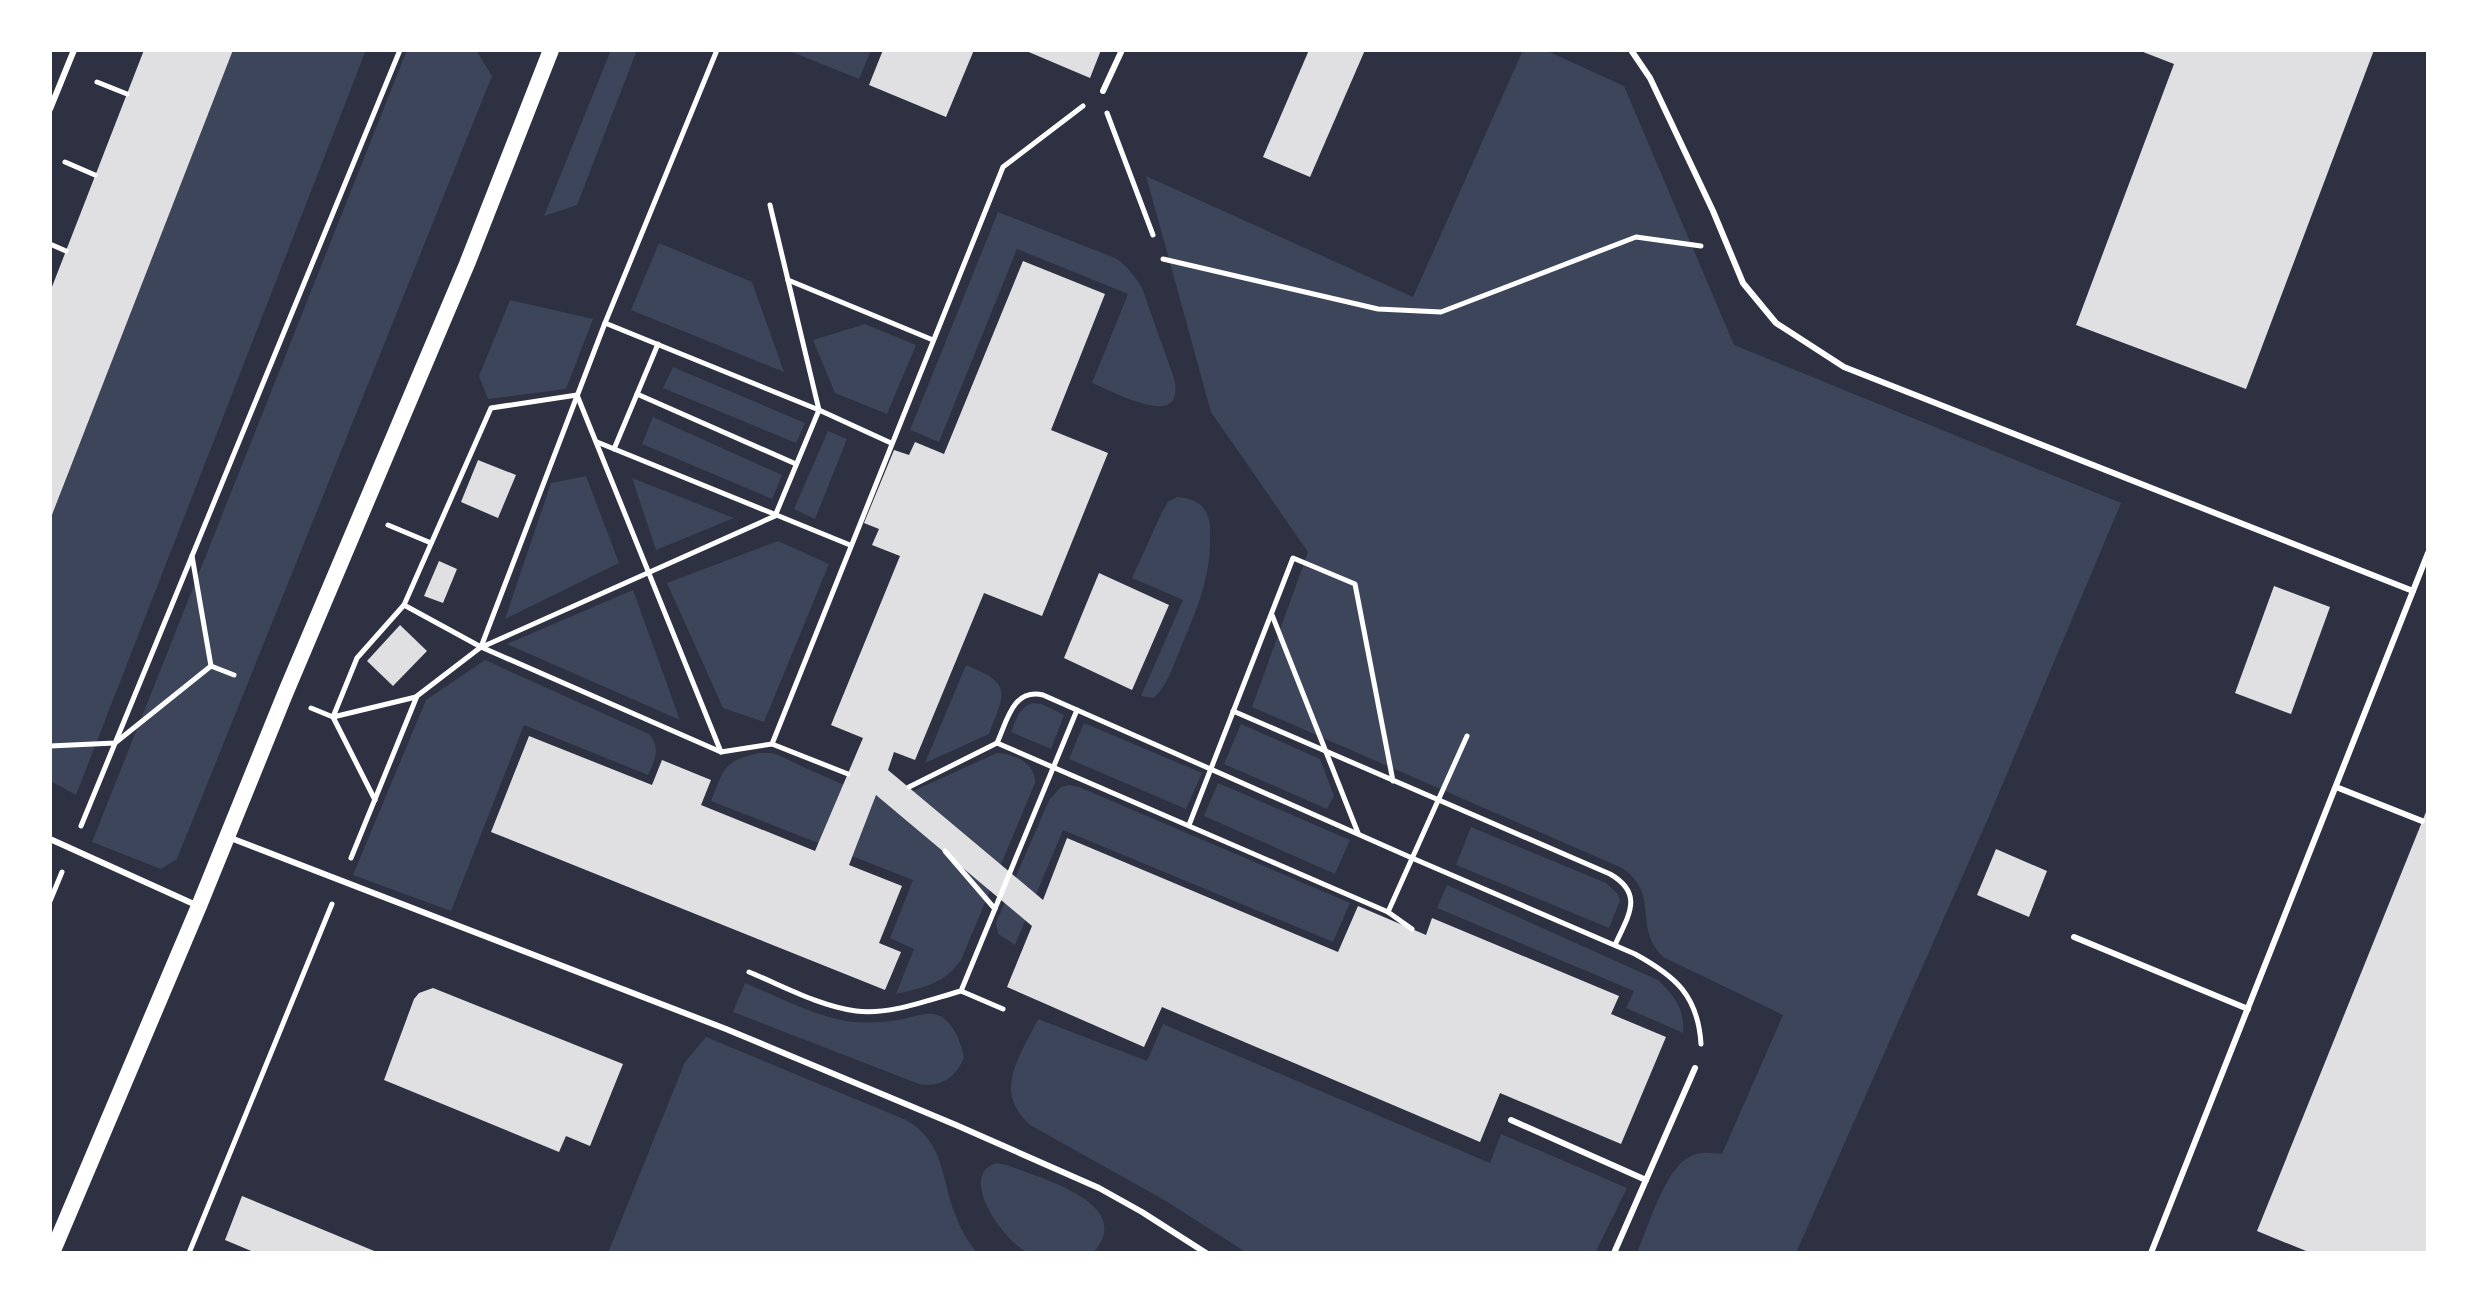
<svg xmlns="http://www.w3.org/2000/svg" width="2478" height="1303" font-family="Rubik,sans-serif">
	<style>
		.green { fill: #3c4559 }
		.building { fill: #e0e0e3 }
		.lines { fill: none; stroke-linecap: round; stroke-linejoin: round }
		.path { stroke: #fff; stroke-width: 5 }
		.service { stroke: #fff; stroke-width: 6 }
		.secondary { stroke: #fff; stroke-width: 16 }
	</style>
	<rect width="100%" height="100%" fill="#2d3142"/>
	<g class="green">
		<polygon points="233,50 366,50 76,795 50,781 50,521"/>
		<polygon points="407,50 476,50 492,76 177,859 161,869 92,842"/>
		<polygon points="611,50 637,50 577,205 544,216"/>
		<polygon points="787,50 871,50 859,79"/>
		<path d="M 1523,50 L 1545,50 L 1624,86 L 1734,345 L 2121,503 L 1990,814 L 1796,1253 L 1637,1253 C 1648,1228 1665,1167 1691,1156 C 1700,1151 1712,1153 1722,1154 L 1783,1015 L 1663,957 C 1632,926 1661,895 1622,868 L 1252,707 L 1308,552 L 1211,412 L 1146,176 L 1413,297 Z"/>
		<path d="M 998,212 L 1115,258 C 1128,266 1134,275 1142,288 L 1174,378 C 1187,433 1115,392 1092,383 L 1128,294 L 1017,249 L 939,442 L 910,430 Z"/>
		<polygon points="659,243 752,282 784,372 631,310"/>
		<polygon points="510,300 593,319 566,389 488,399 479,376"/>
		<polygon points="865,324 916,345 887,414 835,393 813,340"/>
		<polygon points="673,367 805,423 796,443 663,388"/>
		<polygon points="653,417 782,475 772,499 642,444"/>
		<polygon points="828,431 847,439 815,519 794,509"/>
		<polygon points="586,476 619,563 505,619 551,483"/>
		<polygon points="632,478 734,518 656,550"/>
		<path d="M 1177,497 C 1189,498 1202,501 1207,514 C 1211,521 1210,530 1210,538 C 1211,579 1195,613 1180,650 C 1172,667 1168,686 1153,698 L 1141,696 L 1183,600 L 1132,578 L 1162,512 L 1168,502 Z"/>
		<polygon points="778,541 829,564 764,722 723,708 667,583"/>
		<polygon points="633,590 680,720 507,644"/>
		<path d="M 485,660 L 649,734 C 661,748 655,760 648,775 L 524,725 L 451,911 L 353,875 L 426,700 Z"/>
		<path d="M 966,665 C 1012,684 1006,691 989,734 L 925,763 Z"/>
		<path d="M 1032,703 L 1042,704 L 1064,715 L 1051,749 L 1011,732 C 1016,720 1019,708 1032,703 Z"/>
		<polygon points="1084,723 1202,773 1186,809 1069,759"/>
		<polygon points="1241,724 1320,759 1334,796 1327,809 1224,764"/>
		<path d="M 759,753 L 773,753 C 801,765 873,803 900,797 L 997,753 C 1014,754 1036,763 1035,783 L 961,960 C 945,984 922,988 896,994 L 914,949 L 890,938 L 913,880 L 711,801 C 724,769 723,761 759,753 Z"/>
		<polygon points="1218,783 1350,840 1335,874 1204,816"/>
		<polygon points="1069,785 1079,787 1350,903 1333,942 1063,830 1015,945 998,934 996,923 1049,800 1061,787"/>
		<polygon points="1471,827 1606,883 1618,894 1620,901 1609,928 1456,865"/>
		<path d="M 1447,885 L 1658,980 C 1674,996 1685,1008 1683,1033 L 1626,1008 L 1634,991 L 1437,908 Z"/>
		<path d="M 745,983 C 779,997 818,1019 855,1022 C 869,1023 885,1022 898,1020 C 913,1018 926,1010 940,1016 C 954,1023 962,1044 964,1058 C 955,1078 941,1088 919,1084 L 733,1012 Z"/>
		<path d="M 1038,1019 L 1147,1061 L 1163,1024 L 1490,1163 L 1501,1134 L 1627,1188 L 1595,1253 L 1247,1253 L 1166,1201 L 1030,1125 C 992,1090 1020,1057 1038,1019 Z"/>
		<path d="M 706,1037 L 906,1120 C 945,1142 941,1178 955,1214 C 960,1228 968,1242 977,1253 L 608,1253 L 685,1062 Z"/>
		<path d="M 996,1163 L 1007,1165 C 1039,1178 1138,1203 1093,1253 C 1078,1253 1037,1258 1025,1251 C 1003,1239 957,1176 996,1163 Z"/>
	</g>
	<g class="building">
		<polygon points="144,50 233,50 50,520 50,292"/>
		<polygon points="883,50 974,50 946,117 869,85"/>
		<polygon points="1024,50 1101,50 1090,78"/>
		<polygon points="1309,50 1365,50 1310,177 1263,157"/>
		<polygon points="2138,50 2374,50 2246,389 2076,325 2174,64"/>
		<polygon points="1023,261 1105,294 1051,430 1108,453 1042,616 984,593 915,760 894,752 888,770 1043,900 1067,838 1338,952 1358,906 1426,935 1432,918 1619,996 1611,1014 1666,1037 1621,1144 1500,1093 1480,1142 1162,1007 1144,1047 1007,987 1032,926 876,795 849,865 902,886 879,943 901,952 885,990 491,832 529,736 652,785 662,760 711,780 701,805 815,851 863,738 831,725 900,556 872,545 879,529 864,523 894,450 909,455 915,442 944,454"/>
		<polygon points="478,460 516,475 498,518 461,502"/>
		<polygon points="439,561 457,569 443,603 424,596"/>
		<polygon points="1099,573 1169,605 1132,690 1064,658"/>
		<polygon points="2274,586 2330,607 2291,714 2235,693"/>
		<polygon points="400,625 427,651 393,686 367,661"/>
		<polygon points="2428,807 2428,1253 2311,1253 2257,1231"/>
		<polygon points="1996,849 2047,871 2029,917 1977,895"/>
		<polygon points="433,988 623,1064 590,1146 566,1136 559,1152 384,1080 414,999 419,993"/>
		<polygon points="242,1196 379,1253 256,1253 225,1240"/>
	</g>
	<g class="lines">
		<g class="path">
			<polyline points="97,82 127,94"/>
			<polyline points="1107,113 1153,235"/>
			<polyline points="65,162 95,175"/>
			<polyline points="50,244 66,251"/>
			<polyline points="1163,259 1378,309 1441,312 1636,237 1701,246"/>
			<polyline points="788,280 933,340"/>
			<polyline points="605,323 819,410 891,443"/>
			<polyline points="637,394 796,464"/>
			<polyline points="597,442 850,545"/>
			<polyline points="614,449 658,344"/>
			<polyline points="388,525 431,543"/>
			<polyline points="192,556 211,666"/>
			<polyline points="1272,615 1358,833"/>
			<polyline points="481,647 721,752 772,744 1003,167 1083,106"/>
			<polyline points="481,647 605,323 717,50"/>
			<polyline points="482,647 775,516 819,410 770,205"/>
			<polyline points="311,708 333,717 416,697"/>
			<path d="M 1233,711 L 1610,874 C 1645,894 1628,916 1615,945"/>
			<path d="M 997,743 C 1007,721 1013,688 1043,695 L 1412,858 L 1635,954 C 1675,976 1698,995 1701,1044"/>
			<polyline points="772,744 848,774"/>
			<polyline points="50,746 115,743 211,666 234,675"/>
			<polyline points="909,787 997,743 1388,912 1412,929"/>
			<polyline points="375,800 333,717 357,658 404,605"/>
			<polyline points="1189,825 1293,558 1355,584 1393,781"/>
			<polyline points="81,826 400,50"/>
			<polyline points="945,851 995,909"/>
			<polyline points="351,858 417,696 481,647 404,605 491,408 577,395 721,752"/>
			<polyline points="50,901 62,872"/>
			<polyline points="1388,912 1467,736"/>
			<path d="M 749,972 C 783,986 819,1006 856,1011 C 891,1015 928,1000 961,991 L 1077,710"/>
			<polyline points="961,991 1003,1009"/>
			<polyline points="189,1253 332,904"/>
		</g>
		<g class="service">
			<polyline points="1631,50 1650,78 1713,211 1743,283 1776,323 1844,367 2413,591"/>
			<polyline points="1103,91 1122,50"/>
			<polyline points="50,109 74,50"/>
			<polyline points="2336,787 2422,821"/>
			<polyline points="228,837 726,1029 956,1125 1099,1188 1142,1212 1206,1253"/>
			<polyline points="50,839 196,905"/>
			<polyline points="2074,937 2248,1009"/>
			<polyline points="1511,1120 1646,1180"/>
			<polyline points="1614,1253 1695,1068"/>
			<polyline points="2151,1253 2428,553"/>
		</g>
		<polyline class="secondary" points="52,1253 199,906 285,694 467,264 551,50"/>
	</g>
	<rect width="2478" height="1303" fill="none" stroke="#ffffff" stroke-width="104"/>
</svg>
